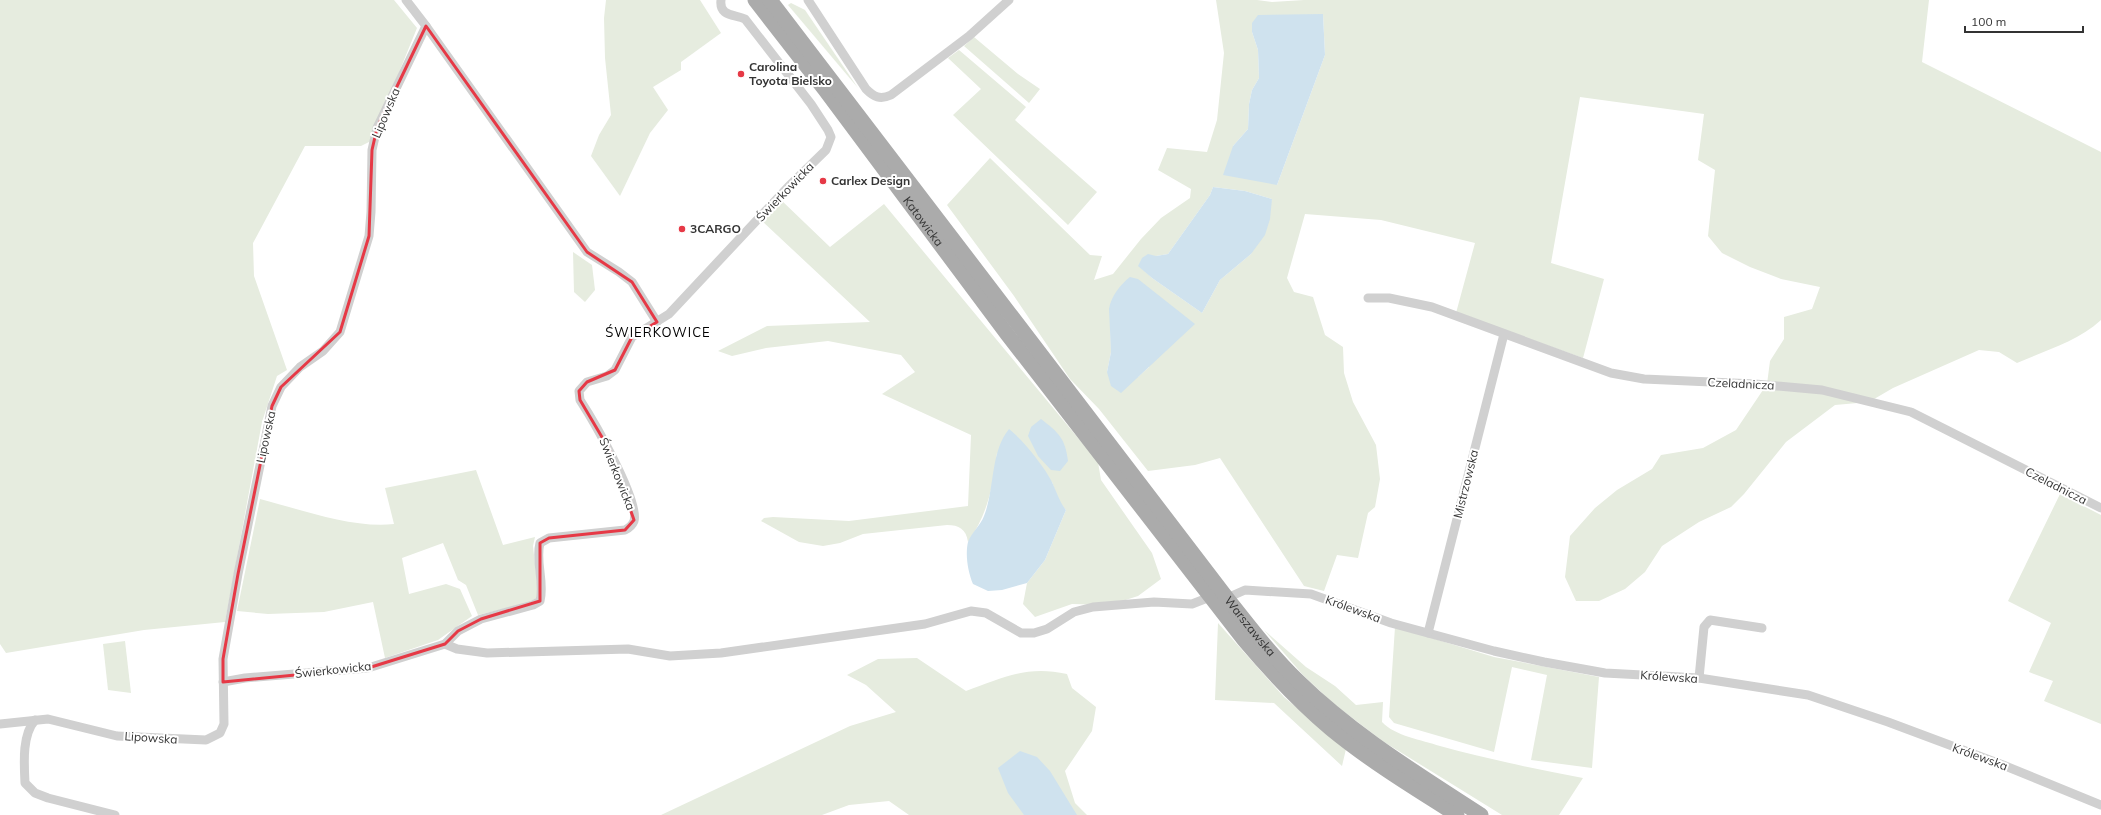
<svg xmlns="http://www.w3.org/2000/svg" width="2101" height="815" font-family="Mulish,sans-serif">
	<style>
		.green { fill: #e6ecdf; fill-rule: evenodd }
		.water { fill: #cfe2ee }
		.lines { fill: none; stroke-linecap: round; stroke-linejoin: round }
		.street { stroke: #d0d0d0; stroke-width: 9 }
		.primary { stroke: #ababab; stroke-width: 15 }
		.marked { fill: none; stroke: #e63946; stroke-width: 3; stroke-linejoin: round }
		.poi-dot { fill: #e63946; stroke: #fff; stroke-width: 1.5 }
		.labels { text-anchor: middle; stroke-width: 4; stroke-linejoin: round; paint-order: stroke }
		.poi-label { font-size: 12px; font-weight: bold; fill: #333; stroke: #fff; text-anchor: start }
		.street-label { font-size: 12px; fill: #333; stroke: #fff }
		.neighbourhood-label { font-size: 13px; letter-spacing: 1px; fill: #000; stroke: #fff }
	</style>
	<rect width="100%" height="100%" fill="#fff"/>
	<g class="green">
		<polygon points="0,0 394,0 417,28 371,141 361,146 305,146 253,243 254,276 287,370 277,376 262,422 225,622 144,630 6,653 0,644"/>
		<polygon points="606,0 700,0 721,33 681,62 681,70 653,87 668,110 650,133 620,196 591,156 599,135 611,115 605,58 604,18"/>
		<path d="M 1216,0 L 1257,0 L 1272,2 L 1304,0 L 1929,0 L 1922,62 L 2101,152 L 2101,320 C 2077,342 2046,350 2017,363 L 1999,352 L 1979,350 L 1893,388 L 1869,402 L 1835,405 L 1786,442 L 1744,494 L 1731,507 L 1699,522 L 1662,546 L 1645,572 L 1625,589 L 1599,601 L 1576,601 L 1565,577 L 1570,536 L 1595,508 L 1617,490 L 1652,469 L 1661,455 L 1703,448 L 1736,430 L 1767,384 L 1770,361 L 1784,339 L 1784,317 L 1812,309 L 1820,287 L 1781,279 L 1750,267 L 1722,253 L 1708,236 L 1715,170 L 1698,160 L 1704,114 L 1580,97 L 1551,263 L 1604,279 L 1583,358 L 1456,313 L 1475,243 L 1381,220 L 1305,214 L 1287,278 L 1294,292 L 1313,297 L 1325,335 L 1343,347 L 1344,373 L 1353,402 L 1376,445 L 1380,479 L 1375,507 L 1368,513 L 1358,558 L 1337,555 L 1324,591 L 1304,586 L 1220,458 L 1195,465 L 1148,471 L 1099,409 L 1070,379 L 1014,296 L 947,205 L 990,158 L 1090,255 L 1102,256 L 1094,280 L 1113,274 L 1141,239 L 1161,218 L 1190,198 L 1191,189 L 1158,170 L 1167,148 L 1207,152 L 1217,120 L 1224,53 ZM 1323,14 L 1325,55 L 1277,185 L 1233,146 L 1248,129 L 1249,104 L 1252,90 L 1259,78 L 1258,50 L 1252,32 ZM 1213,187 L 1245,191 L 1272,199 L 1251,254 L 1220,280 L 1202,313 L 1152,278 L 1139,266 L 1156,256 L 1168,254 L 1210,195 ZM 1110,304 L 1149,367 L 1138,377 L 1107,372 L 1111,352 Z"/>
		<polygon points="791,3 805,10 858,88 788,5"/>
		<polygon points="974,37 1018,74 1040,89 1029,103 964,46"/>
		<polygon points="959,50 1026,107 1015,120 1097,192 1068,225 953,115 981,89 948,58"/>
		<path d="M 780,199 L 830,247 L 884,204 L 1098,462 L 1101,480 L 1152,553 L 1161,579 L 1138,596 L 1110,605 L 1072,604 L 1035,617 L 1023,604 L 1027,583 L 1045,560 L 1066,510 L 1059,502 L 1052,482 L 997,453 C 993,487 988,513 968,542 C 966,529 959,525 947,525 L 863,534 L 840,543 L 823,546 L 799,542 L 761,521 L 764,518 L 773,517 L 849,521 L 968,506 L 971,435 L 882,394 L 915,372 L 901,355 L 828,341 L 766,348 L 732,356 L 718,351 L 767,326 L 870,322 L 762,221 Z"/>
		<polygon points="573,252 592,265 595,290 585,302 574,292"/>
		<path d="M 476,470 L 503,545 L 535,537 L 533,546 L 538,592 L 536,598 L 528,603 L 478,615 L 466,585 L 458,580 L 443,543 L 402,558 L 409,594 L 446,584 L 460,589 L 472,616 L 438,640 L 385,658 L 373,602 L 324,612 L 268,614 L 237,611 L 260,499 C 299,509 354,529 394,524 L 385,488 Z"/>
		<polygon points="2060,494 2101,515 2101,724 2044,701 2053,681 2029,672 2051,623 2008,601"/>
		<polygon points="1218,623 1284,697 1346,749 1342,766 1274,703 1215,700"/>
		<polygon points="1395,627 1494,657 1599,677 1592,768 1531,760 1547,675 1512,667 1494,752 1394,723 1389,717"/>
		<path d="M 1264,630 L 1306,667 L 1335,686 L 1356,705 L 1383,702 L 1382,722 C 1395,736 1422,740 1440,746 C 1488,759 1535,769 1583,778 L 1559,815 L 1502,815 L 1384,742 L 1334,704 L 1303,675 Z"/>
		<polygon points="125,641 131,693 108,690 103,644"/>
		<path d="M 917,658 L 966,691 C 1003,678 1026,665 1067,674 L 1072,688 L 1096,707 L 1092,731 L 1065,771 L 1075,803 L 1087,815 L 909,815 L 889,801 L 849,805 L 822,815 L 661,815 L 850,726 L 896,712 L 866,685 L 847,675 L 878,659 Z"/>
	</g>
	<g class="water">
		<polygon points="1323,14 1325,55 1277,185 1223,175 1233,146 1248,129 1249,104 1252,90 1259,78 1258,50 1252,32 1252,23 1258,15"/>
		<polygon points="1213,187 1245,191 1272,199 1270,219 1265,235 1251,254 1220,280 1202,313 1152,278 1138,266 1142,258 1148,254 1156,256 1168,254 1210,195"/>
		<path d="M 1130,277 L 1138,279 L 1195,324 L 1121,393 L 1111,386 L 1107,372 L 1111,352 L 1109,309 C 1111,296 1121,284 1130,277 Z"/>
		<path d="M 1041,419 C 1059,433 1065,438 1068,461 L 1060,471 L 1051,470 L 1038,456 L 1028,436 L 1031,427 Z"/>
		<path d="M 1009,429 C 1023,440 1044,466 1052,482 C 1057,493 1059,501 1066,510 L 1045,560 L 1027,583 L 1002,590 L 988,591 L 973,584 C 968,572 965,555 968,542 C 971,533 981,525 984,516 C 995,489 990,452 1009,429 Z"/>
		<polygon points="1020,751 1037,757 1050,771 1077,815 1024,815 1008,793 998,768"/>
	</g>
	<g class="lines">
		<g class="street">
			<path d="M 808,0 L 866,89 C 874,97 880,100 891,95 L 969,36 L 1009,0"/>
			<polyline points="426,26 587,252 619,272 632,282 657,322"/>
			<polyline points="1368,298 1389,298 1432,307 1611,373 1644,379 1755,384 1822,390 1911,412 2101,508"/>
			<polyline points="1227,598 1245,590 1311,594 1391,623 1494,651 1544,662 1605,673 1699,678 1808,695 1888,722 2003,765 2101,805"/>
			<polyline points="1428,633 1504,334"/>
			<polyline points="445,644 457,649 487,653 628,649 670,656 721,653 925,624 971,611 986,613 1021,633 1034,633 1047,629 1074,612 1093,607 1154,602 1192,604 1210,597"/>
			<polyline points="1699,678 1704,627 1710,620 1762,628"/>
			<path d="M 223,682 L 245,678 L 368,668 L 445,644 L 458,631 L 481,619 L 533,605 L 540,601 C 545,582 535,562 540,543 L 549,538 L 625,530 C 629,528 632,526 634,521 C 640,501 593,420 580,400 L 579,391 L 587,382 L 607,376 L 615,370 L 632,337 L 669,314 L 788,187 L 826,150 L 831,137 L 828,130 L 811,104 L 745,19 C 735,14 719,17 721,0"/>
			<path d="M 35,720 C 22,735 24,763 25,783 L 35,793 L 48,798 L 115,815"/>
			<polyline points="0,724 48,719 117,736 206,740 220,733 224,724 223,659 238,574 272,406 281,387 300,367 323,351 340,332 369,236 371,212 372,150 377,128 426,26 406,0"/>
		</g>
		<g class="primary">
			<path id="s1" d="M 755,0 L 825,90 L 1007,334 L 1244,640 C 1271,672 1299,702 1331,729 C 1370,761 1414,788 1457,815"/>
			<path id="s2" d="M 770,0 L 1227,598 C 1250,627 1272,656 1298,681 C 1352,734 1418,774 1481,815"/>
		</g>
	</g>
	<path class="marked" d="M 426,26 L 587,252 L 632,282 L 657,322 L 632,337 L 615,370 L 587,382 L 579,391 L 580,400 L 609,449 L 634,520 L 625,530 L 549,538 L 540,543 L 540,601 L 481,619 L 458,631 L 445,644 L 368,668 L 223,682 L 223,659 L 238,574 L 272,406 L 281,387 L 340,332 L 369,236 L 372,150 L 377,128 Z"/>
	<g class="poi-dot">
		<circle cx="741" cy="74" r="4"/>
		<circle cx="823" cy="181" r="4"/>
		<circle cx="682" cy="229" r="4"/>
	</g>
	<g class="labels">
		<g class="poi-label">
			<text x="749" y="71">Carolina<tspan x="749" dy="14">Toyota Bielsko</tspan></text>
			<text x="831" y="185">Carlex Design</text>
			<text x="690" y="233">3CARGO</text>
		</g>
		<g class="street-label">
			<text transform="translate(386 113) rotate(-67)" y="4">Lipowska</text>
			<text transform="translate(785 192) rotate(-46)" y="4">Świerkowicka</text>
			<text dy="4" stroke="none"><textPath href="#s1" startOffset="278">Katowicka</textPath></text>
			<text transform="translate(1741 384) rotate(3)" y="4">Czeladnicza</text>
			<text transform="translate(266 437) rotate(-78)" y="4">Lipowska</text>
			<text transform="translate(617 474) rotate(68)" y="4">Świerkowicka</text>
			<text transform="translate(1466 484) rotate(-76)" y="4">Mistrzowska</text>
			<text transform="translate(2056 486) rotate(27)" y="4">Czeladnicza</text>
			<text transform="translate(1353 609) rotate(20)" y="4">Królewska</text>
			<text dy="4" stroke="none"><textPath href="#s2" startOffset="789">Warszawska</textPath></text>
			<text transform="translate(333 670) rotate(-6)" y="4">Świerkowicka</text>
			<text transform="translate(1669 677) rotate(4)" y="4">Królewska</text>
			<text transform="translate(151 738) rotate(4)" y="4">Lipowska</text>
			<text transform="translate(1980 757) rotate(20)" y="4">Królewska</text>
		</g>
		<g class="neighbourhood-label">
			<text x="658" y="337">ŚWIERKOWICE</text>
		</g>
	</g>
	<path d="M1965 26v6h118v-6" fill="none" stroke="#333333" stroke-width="2"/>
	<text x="1971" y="26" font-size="12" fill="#333333" stroke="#ffffff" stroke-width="3" paint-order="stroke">100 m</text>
</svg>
